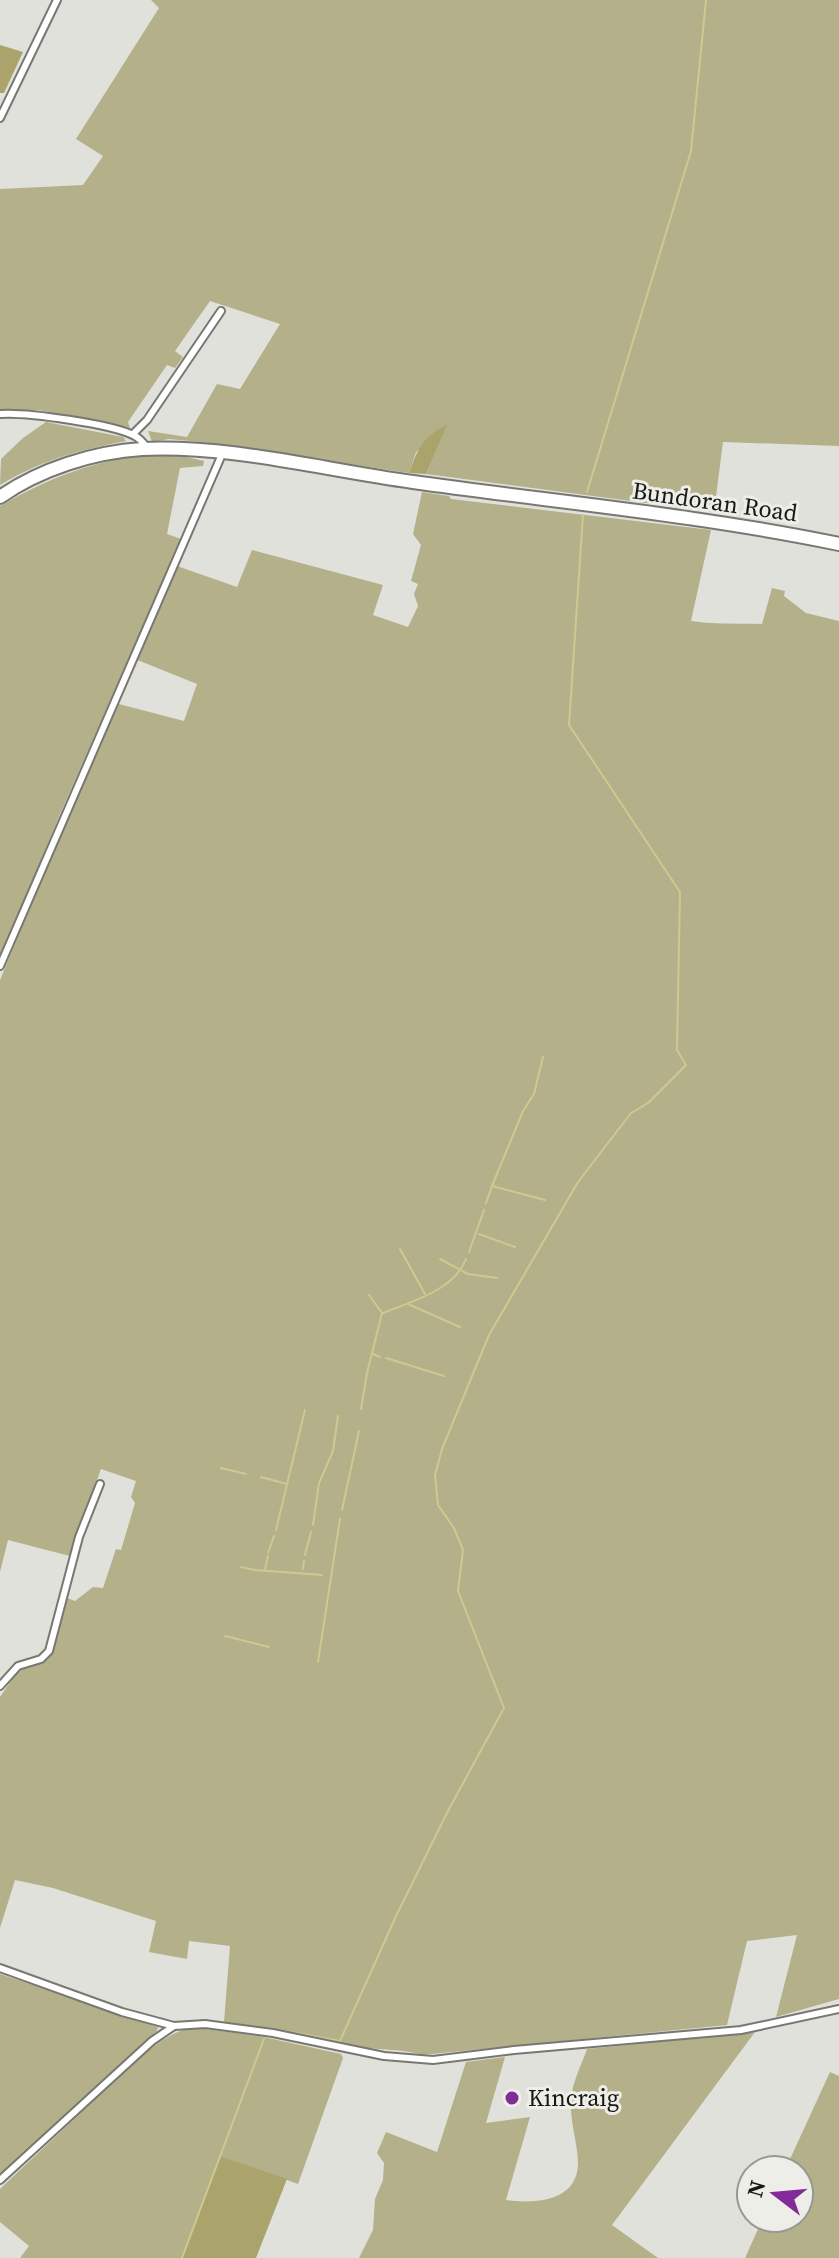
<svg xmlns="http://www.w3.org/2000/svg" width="839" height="2258" font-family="'Source Serif 4',serif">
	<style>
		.green { fill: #b4b08a }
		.forest { fill: #aaa46c }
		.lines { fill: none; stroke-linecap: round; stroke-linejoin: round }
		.stream { stroke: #cfc990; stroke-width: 2 }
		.street-casing { stroke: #787772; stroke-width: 10 }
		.highway-casing { stroke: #787772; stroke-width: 16 }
		.street { stroke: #fff; stroke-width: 6 }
		.highway { stroke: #fff; stroke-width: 12 }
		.poi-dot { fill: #832b98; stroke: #eeeee8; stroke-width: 3 }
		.labels { text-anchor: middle; stroke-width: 6; stroke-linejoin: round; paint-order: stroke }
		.street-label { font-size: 24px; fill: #181816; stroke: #eeeee8 }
		.poi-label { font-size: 24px; fill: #181816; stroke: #eeeee8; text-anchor: start }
	</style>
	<rect width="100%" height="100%" fill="#e1e1db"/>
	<g class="green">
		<polygon points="151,0 839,0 839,446 723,442 714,512 426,474 447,426 416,452 409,473 200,442 169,439 152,442 148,431 187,437 217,384 240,389 280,324 210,301 175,351 183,357 175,368 167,365 128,422 130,428 38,410 0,410 0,189 83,185 103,156 76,139 159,8"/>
		<path d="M 46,422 L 123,437 L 126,441 C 79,450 42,460 0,485 L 1,459 L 23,438 Z"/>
		<path d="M 137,456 L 182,456 L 204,461 L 203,466 L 180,468 L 167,534 L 181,539 L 60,814 L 0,959 L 0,506 C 43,481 87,463 137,456 Z"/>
		<path d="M 422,492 L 449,496 L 451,499 L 711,530 L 691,621 C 715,625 738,623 762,624 L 772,588 L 785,591 L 784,596 L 806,613 L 839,621 L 839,1999 L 776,2017 L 797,1935 L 747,1941 L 727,2025 L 422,2055 C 405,2049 379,2050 360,2047 C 314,2039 269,2030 224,2022 L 230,1946 L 189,1941 L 187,1959 L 149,1952 L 156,1921 L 53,1888 L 15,1880 L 0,1928 L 0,1697 L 17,1672 L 48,1659 L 67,1598 L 75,1601 L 93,1587 L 103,1588 L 116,1549 L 121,1550 L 135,1503 L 131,1497 L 136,1481 L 101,1469 L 70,1556 L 8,1540 L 0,1572 L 0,980 L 115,703 L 184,721 L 197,684 L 135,659 L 177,566 L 237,587 L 252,550 L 383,585 L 373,615 L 408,627 L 418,606 L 414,594 L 418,584 L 411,581 L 421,545 L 413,534 Z"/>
		<polygon points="0,1974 158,2027 157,2031 0,2175"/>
		<path d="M 190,2027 L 259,2036 L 341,2054 L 343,2058 L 298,2184 L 220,2156 L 182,2258 L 20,2258 L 29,2246 L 0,2222 L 0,2189 C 30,2160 61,2132 91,2103 C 120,2076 151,2040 190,2027 Z"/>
		<path d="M 755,2032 L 612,2225 L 658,2258 L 359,2258 L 373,2230 L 375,2199 L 383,2180 L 384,2163 L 377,2153 L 386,2132 L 437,2152 L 466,2062 L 505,2057 L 486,2123 L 530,2117 L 506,2200 C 534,2204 577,2202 578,2164 C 578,2144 570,2123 571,2102 C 571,2085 581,2066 587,2049 Z"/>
		<polygon points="830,2072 839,2076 839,2258 745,2258 763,2218 799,2218 799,2170 785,2170"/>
	</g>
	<g class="forest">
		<polygon points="0,45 23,52 4,93 0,93"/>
		<path d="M 448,424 L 426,474 L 409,473 C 418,447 423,437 448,424 Z"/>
		<polygon points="220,2156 287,2179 256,2258 182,2258"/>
	</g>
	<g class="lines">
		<g class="stream">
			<polyline points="587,492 691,151 706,0"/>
			<polyline points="492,1186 523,1111 534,1094 543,1057"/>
			<polyline points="486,1203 492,1186 545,1200"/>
			<polyline points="479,1234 515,1247"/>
			<polyline points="400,1249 425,1294"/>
			<polyline points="469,1252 484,1210"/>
			<polyline points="440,1259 468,1274 497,1278"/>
			<polyline points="408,1304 460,1327"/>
			<path d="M 383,1313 C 413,1301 454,1290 466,1259"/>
			<polyline points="373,1354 380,1357"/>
			<polyline points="386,1358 444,1376"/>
			<polyline points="361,1409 367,1373 382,1313 369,1295"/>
			<polyline points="221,1468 246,1474"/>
			<polyline points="261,1477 287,1484"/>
			<polyline points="342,1510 359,1431"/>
			<polyline points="313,1525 319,1483 333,1451 338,1416"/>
			<polyline points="276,1530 305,1410"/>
			<polyline points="268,1553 274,1536"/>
			<polyline points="305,1555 311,1532"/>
			<polyline points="241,1567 255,1570 322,1575"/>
			<polyline points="265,1569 268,1556"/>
			<polyline points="303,1569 304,1561"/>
			<polyline points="225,1636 269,1647"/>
			<polyline points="318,1662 340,1519"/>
			<polyline points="267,2028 340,2041 396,1916 449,1809 504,1708 458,1591 463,1550 454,1528 438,1505 435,1475 442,1449 489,1335 578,1182 631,1113 648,1103 686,1065 677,1050 680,892 569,725 583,515"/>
			<polyline points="182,2258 264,2039"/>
		</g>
		<defs>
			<g id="street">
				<polyline points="0,118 57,0"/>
				<path d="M 0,414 C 26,412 113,424 135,436 C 141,439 144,444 148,449"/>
				<polyline points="133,434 147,420 221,311"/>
				<polyline points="0,966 223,452"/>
				<polyline points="0,1686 18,1666 41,1659 49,1651 79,1537 100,1484"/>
				<polyline points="0,1968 122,2012 174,2026"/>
				<polyline points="0,2180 152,2041 174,2026 205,2024 273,2033 384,2056 433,2060 514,2050 741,2030 839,2009"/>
			</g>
			<path id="highway" d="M 0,497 C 40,469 94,452 142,449 C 233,445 323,470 413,482 C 555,502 699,515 839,544"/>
		</defs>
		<use href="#street" class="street-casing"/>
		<use href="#highway" class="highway-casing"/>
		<use href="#street" class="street"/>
		<use href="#highway" class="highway"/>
	</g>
	<circle class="poi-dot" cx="512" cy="2098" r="8"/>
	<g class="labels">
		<g class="street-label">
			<text transform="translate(715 502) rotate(8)" y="8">Bundoran Road</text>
		</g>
		<g class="poi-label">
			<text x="528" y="2106">Kincraig</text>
		</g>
	</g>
	<g transform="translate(775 2194) rotate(286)"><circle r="38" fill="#eeeee8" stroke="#989894" stroke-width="2"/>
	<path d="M0-6L14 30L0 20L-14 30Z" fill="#832b98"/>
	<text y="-12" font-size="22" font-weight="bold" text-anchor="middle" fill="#181816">N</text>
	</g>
</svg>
